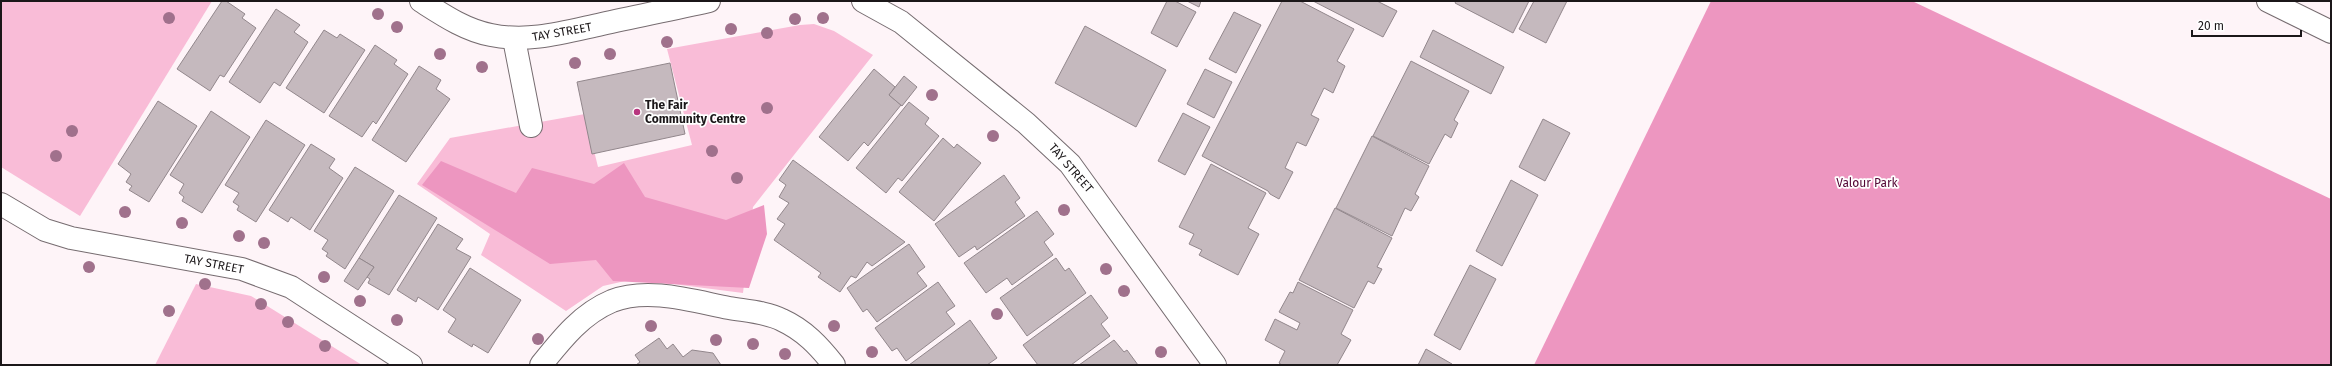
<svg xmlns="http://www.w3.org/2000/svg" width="2332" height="366" font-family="'Fira Sans',sans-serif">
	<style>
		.green { fill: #f9bcd7 }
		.forest { fill: #ed96c0 }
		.building { fill: #c5b9be; stroke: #92878c }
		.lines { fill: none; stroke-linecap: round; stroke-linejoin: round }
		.minor-casing { stroke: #766c70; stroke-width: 24 }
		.highway-casing { stroke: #766c70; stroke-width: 24 }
		.minor { stroke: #fff; stroke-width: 22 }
		.highway { stroke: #fff; stroke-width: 22 }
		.tree { fill: #a0718c }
		.poi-dot { fill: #b8367f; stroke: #fff; stroke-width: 1.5 }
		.labels { text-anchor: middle; stroke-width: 3.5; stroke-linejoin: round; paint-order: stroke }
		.street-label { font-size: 12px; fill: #1b1719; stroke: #fff }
		.poi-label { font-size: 12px; font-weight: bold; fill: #1b1719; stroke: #fff; text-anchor: start }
		.park-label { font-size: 12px; fill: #530534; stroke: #fff }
	</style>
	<rect width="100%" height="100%" fill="#fef4f8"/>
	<g class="green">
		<polygon points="1,1 212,1 80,216 1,167"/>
		<polygon points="814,24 834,31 873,55 753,207 743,293 634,279 603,286 566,311 481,255 490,234 417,184 450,138 585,114 598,167 692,145 667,49 800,25"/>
		<polygon points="196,284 251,296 362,365 155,365"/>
	</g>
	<g class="forest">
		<polygon points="1711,1 1912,1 2331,199 2331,365 1534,365"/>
		<polygon points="441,161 516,193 532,168 594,184 624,163 645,197 726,220 764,205 767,234 749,288 613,281 596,260 550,264 422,185"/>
	</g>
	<g class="building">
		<polygon points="222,1 226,1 245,14 242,18 256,28 224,77 220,75 210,91 177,69"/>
		<polygon points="1167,1 1175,1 1196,12 1177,47 1151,33"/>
		<polygon points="1187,1 1201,1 1199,7"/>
		<polygon points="1282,1 1300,1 1354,29 1337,61 1345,66 1333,93 1324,88 1311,115 1319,119 1306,146 1297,142 1285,168 1293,172 1279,199 1270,194 1268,191 1202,156"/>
		<polygon points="1313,1 1377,1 1397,11 1383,37"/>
		<polygon points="1456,1 1529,1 1513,33 1455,3"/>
		<polygon points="1534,1 1567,1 1546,43 1519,29"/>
		<polygon points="276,9 300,25 294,32 308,42 280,86 274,82 260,103 229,82"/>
		<polygon points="1234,12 1261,25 1236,73 1209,59"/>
		<polygon points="1085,26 1166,70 1136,127 1055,83"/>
		<polygon points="324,30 337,38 340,34 365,50 324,113 286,88"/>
		<polygon points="1433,30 1504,67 1491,94 1420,57"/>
		<polygon points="375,45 397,60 394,64 408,74 376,124 373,121 362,137 329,116"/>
		<polygon points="1411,61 1469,91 1454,120 1458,123 1451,138 1445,134 1429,164 1373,136"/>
		<polygon points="670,63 685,134 592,154 577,82"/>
		<polygon points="419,66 441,80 436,89 450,99 406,162 372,140"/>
		<polygon points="874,69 895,87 889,95 901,105 868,146 864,142 848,161 819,137"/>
		<polygon points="1205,69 1232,82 1214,118 1187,104"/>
		<polygon points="904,76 917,87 902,106 889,95"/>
		<polygon points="158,101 197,126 149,202 129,190 132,186 126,182 131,174 118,164"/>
		<polygon points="909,102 929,118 925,124 939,136 902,181 898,178 886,193 856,168"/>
		<polygon points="211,111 250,137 202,213 182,201 184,197 179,193 184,184 170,175"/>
		<polygon points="1183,113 1210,127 1185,175 1158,161"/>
		<polygon points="1543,119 1570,133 1545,181 1519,167"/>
		<polygon points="266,120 305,145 256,222 237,210 239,206 233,202 239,193 225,185"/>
		<polygon points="1372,136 1429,166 1415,194 1419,197 1411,211 1405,208 1392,236 1336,208"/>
		<polygon points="943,138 954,148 957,144 981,163 934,221 899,192"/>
		<polygon points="311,144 335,159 329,168 343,178 310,230 291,217 288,222 269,210"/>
		<polygon points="793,160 905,242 872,266 867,262 856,278 851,276 840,292 818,277 821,273 774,240 785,224 777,219 789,203 779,197 786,185 779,180"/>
		<polygon points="1211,164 1266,193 1248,228 1259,234 1238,275 1199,255 1202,250 1189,244 1194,234 1179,227"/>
		<polygon points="355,167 394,191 345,269 326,256 328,253 322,249 328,240 314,231"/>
		<polygon points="1004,175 1020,198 1015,202 1025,216 977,250 975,246 959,257 935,224"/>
		<polygon points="1511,180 1538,195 1502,266 1476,251"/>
		<polygon points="399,195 437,218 389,295 368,283 370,279 367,277 374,267 359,258"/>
		<polygon points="1335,208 1392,238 1377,267 1382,269 1374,284 1368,281 1354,308 1299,280"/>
		<polygon points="1037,211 1054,234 1044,242 1053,255 1012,285 1007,278 986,293 964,263"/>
		<polygon points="438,224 463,239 456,249 471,257 438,310 418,297 416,302 397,290"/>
		<polygon points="909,244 925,267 917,273 927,286 877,322 867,309 863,312 847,288"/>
		<polygon points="359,258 374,267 358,290 344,281"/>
		<polygon points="1056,258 1065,271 1069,268 1086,293 1027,336 1000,298"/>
		<polygon points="1470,265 1496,279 1460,350 1434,335"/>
		<polygon points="470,268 521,300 488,353 473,344 472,347 448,332 456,319 443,310"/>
		<polygon points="938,282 955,306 946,312 955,324 906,361 897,348 892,351 875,328"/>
		<polygon points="1298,282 1353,310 1341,334 1351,340 1337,365 1282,365 1279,363 1285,351 1265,340 1275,319 1297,330 1300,323 1279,312 1290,292 1293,293"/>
		<polygon points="1091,295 1108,318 1101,324 1110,336 1071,365 1038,365 1023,345"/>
		<polygon points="970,320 997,358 987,365 909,365"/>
		<polygon points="659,338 667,349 673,344 683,357 692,350 713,353 721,365 636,365 640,362 635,355"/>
		<polygon points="1114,340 1124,352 1127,350 1138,365 1079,365"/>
		<polygon points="1426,349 1452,364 1452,365 1418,365"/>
	</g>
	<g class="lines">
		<defs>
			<g id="minor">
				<path d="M 421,1 C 443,15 465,30 491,35 C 529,43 565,32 602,24 C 638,16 674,9 709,1"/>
				<polyline points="863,1 901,22 1026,123 1070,164 1215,365"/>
				<polyline points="514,39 531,126"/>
				<polyline points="1,204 45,230 71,238 242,269 291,287 411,365"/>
				<path d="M 541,365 C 561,340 581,314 612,301 C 648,287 693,301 729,308 C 746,311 766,312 782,320 C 804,330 819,346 834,365"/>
			</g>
			<polyline id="highway" points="2268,1 2331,32"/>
		</defs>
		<use href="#minor" class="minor-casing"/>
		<use href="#highway" class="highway-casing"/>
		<use href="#minor" class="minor"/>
		<use href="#highway" class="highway"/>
	</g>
	<g class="tree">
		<circle cx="378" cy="14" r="6"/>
		<circle cx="169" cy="18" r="6"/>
		<circle cx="823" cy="18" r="6"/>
		<circle cx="795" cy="19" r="6"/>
		<circle cx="397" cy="27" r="6"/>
		<circle cx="731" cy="29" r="6"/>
		<circle cx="767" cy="33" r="6"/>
		<circle cx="667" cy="42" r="6"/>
		<circle cx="440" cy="54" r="6"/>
		<circle cx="610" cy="54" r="6"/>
		<circle cx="575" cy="63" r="6"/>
		<circle cx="482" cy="67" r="6"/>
		<circle cx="932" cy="95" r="6"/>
		<circle cx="767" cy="108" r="6"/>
		<circle cx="72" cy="131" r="6"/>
		<circle cx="993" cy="136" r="6"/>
		<circle cx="712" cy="151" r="6"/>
		<circle cx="56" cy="156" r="6"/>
		<circle cx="737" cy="178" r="6"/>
		<circle cx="1064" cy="210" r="6"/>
		<circle cx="125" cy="212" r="6"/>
		<circle cx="182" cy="223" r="6"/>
		<circle cx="239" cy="236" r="6"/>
		<circle cx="264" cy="243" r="6"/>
		<circle cx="89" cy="267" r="6"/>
		<circle cx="1106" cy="269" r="6"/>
		<circle cx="324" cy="277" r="6"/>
		<circle cx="205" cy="284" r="6"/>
		<circle cx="1124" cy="291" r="6"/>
		<circle cx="360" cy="301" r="6"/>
		<circle cx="261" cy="304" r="6"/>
		<circle cx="169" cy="311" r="6"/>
		<circle cx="997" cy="314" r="6"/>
		<circle cx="397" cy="320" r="6"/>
		<circle cx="288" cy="322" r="6"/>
		<circle cx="651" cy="326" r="6"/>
		<circle cx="834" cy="326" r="6"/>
		<circle cx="538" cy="339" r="6"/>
		<circle cx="716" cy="340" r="6"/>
		<circle cx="753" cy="344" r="6"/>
		<circle cx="325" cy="346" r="6"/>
		<circle cx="872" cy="352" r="6"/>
		<circle cx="1161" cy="352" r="6"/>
		<circle cx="785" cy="354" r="6"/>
	</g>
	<circle class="poi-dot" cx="637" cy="112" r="4"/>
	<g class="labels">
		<g class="street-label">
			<text transform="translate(562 32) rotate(-10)" y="4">TAY STREET</text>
			<text transform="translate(1071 168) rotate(49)" y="4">TAY STREET</text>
			<text transform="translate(214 264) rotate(11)" y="4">TAY STREET</text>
		</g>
		<g class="poi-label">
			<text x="645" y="109">The Fair<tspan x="645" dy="14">Community Centre</tspan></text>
		</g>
		<g class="park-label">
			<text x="1867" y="187">Valour Park</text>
		</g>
	</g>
	<rect width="2332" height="366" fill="none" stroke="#1b1719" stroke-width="4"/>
	<path d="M2192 30v6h109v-6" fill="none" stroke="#1b1719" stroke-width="2"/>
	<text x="2198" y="30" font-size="12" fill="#1b1719" stroke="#ffffff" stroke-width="3" paint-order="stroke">20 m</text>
</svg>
